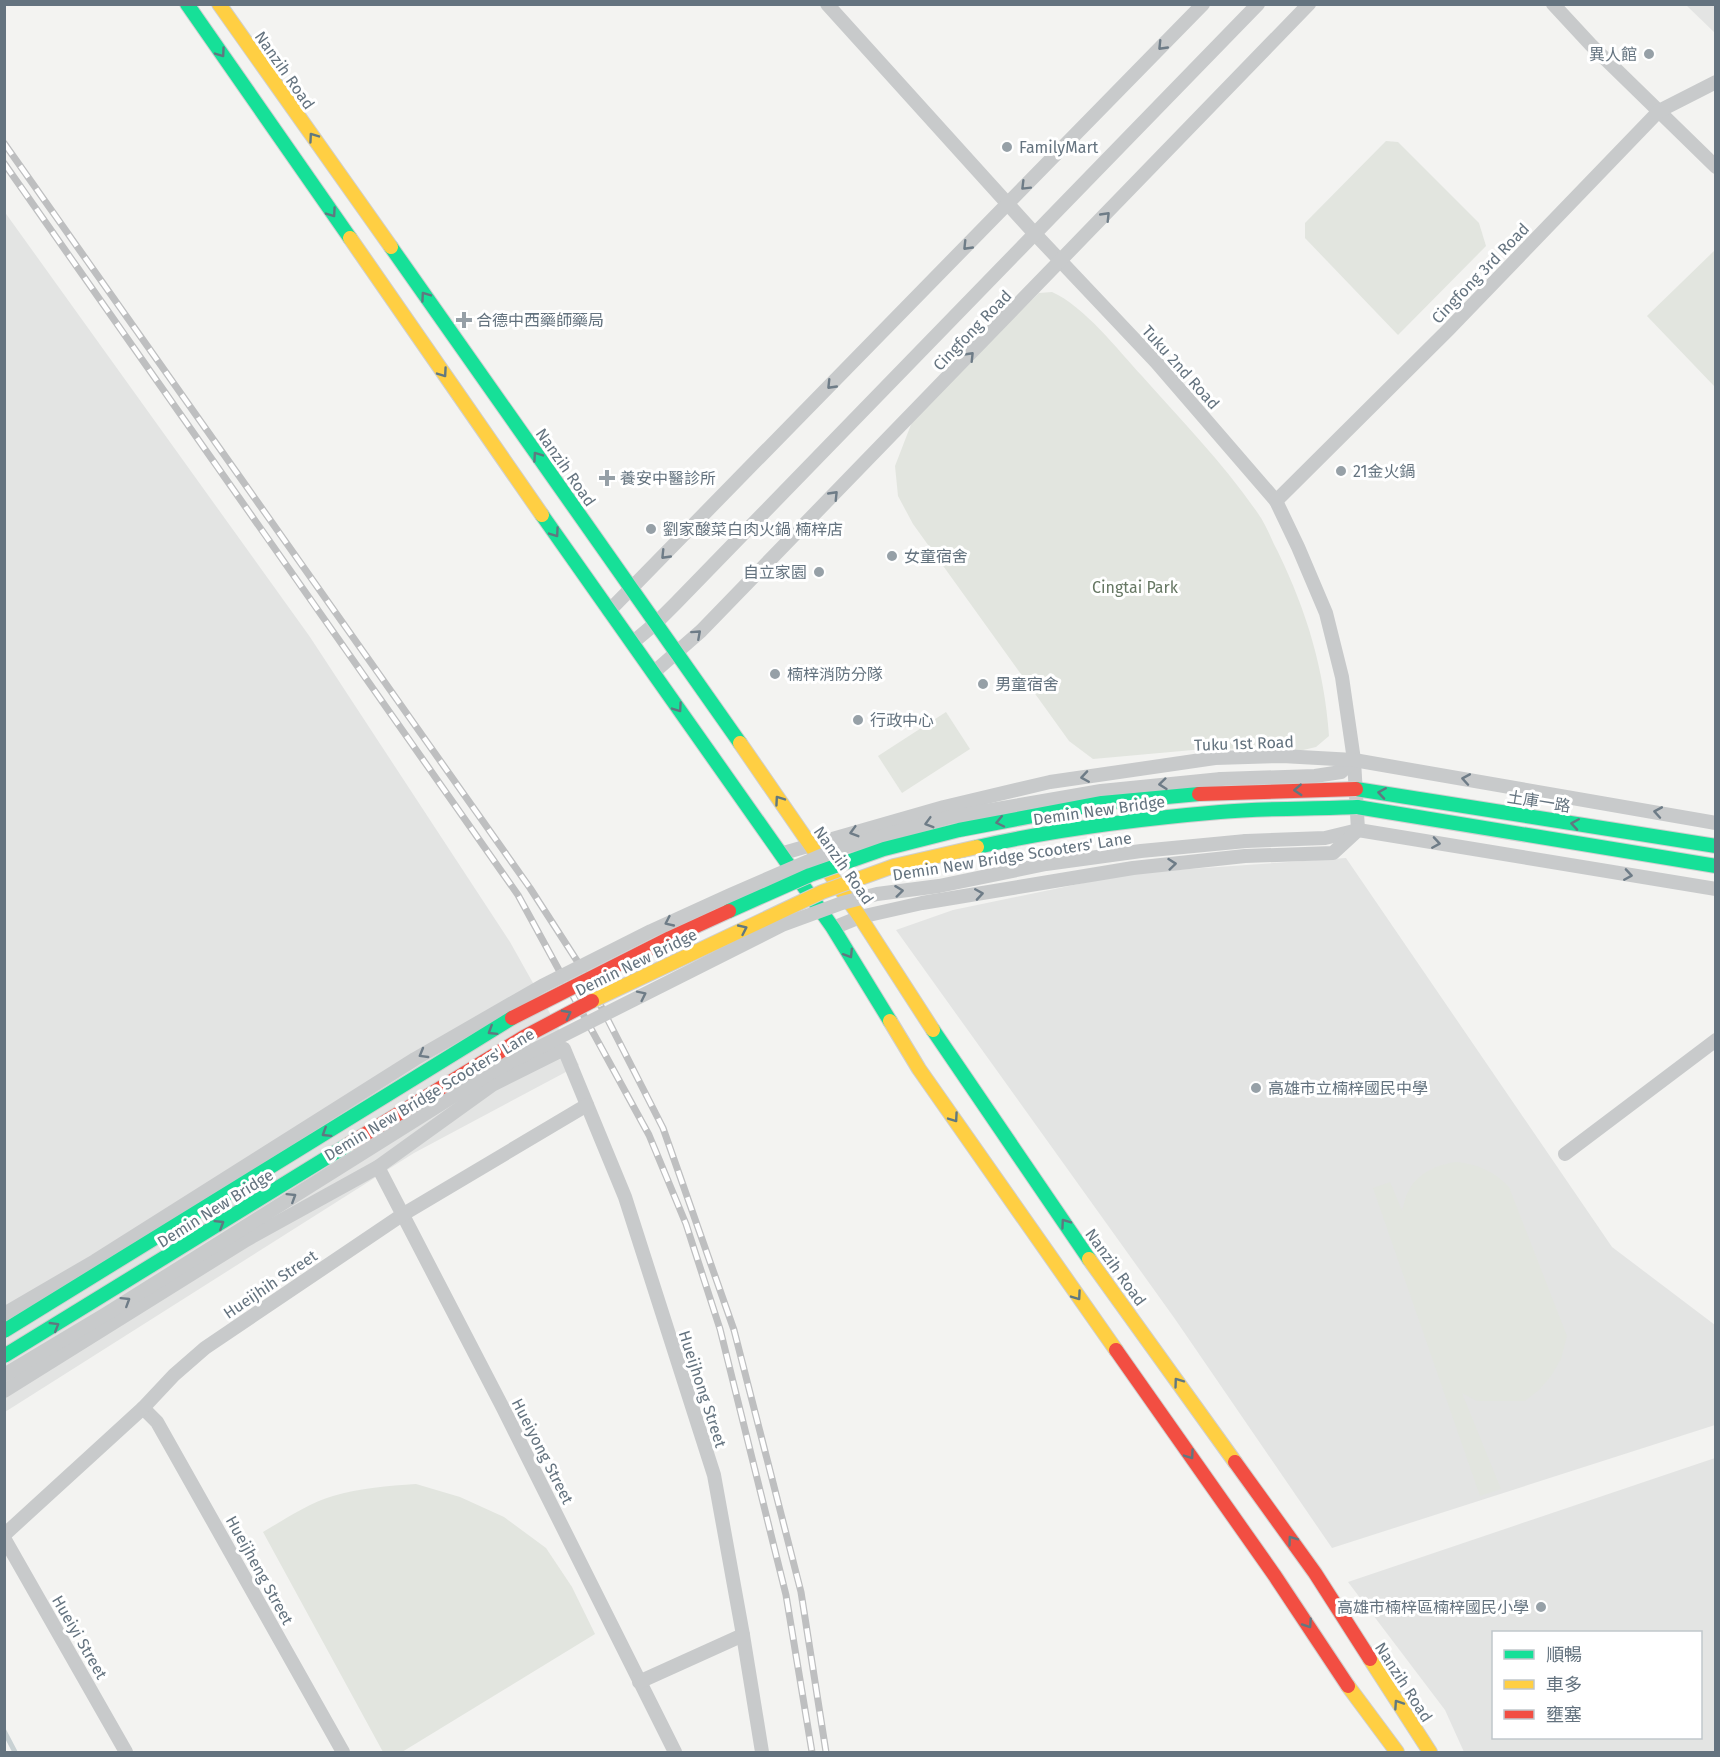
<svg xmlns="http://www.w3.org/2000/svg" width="1720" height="1757" font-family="'Fira Sans','Noto Sans TC',sans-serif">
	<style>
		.built { fill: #e3e4e3; fill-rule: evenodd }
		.green { fill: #e2e5df }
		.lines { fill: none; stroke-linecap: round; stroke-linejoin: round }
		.stream { stroke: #c8d1d3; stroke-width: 5 }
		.fast-casing { stroke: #cfcfcf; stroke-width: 16 }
		.slow-casing { stroke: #cfcfcf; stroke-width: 16 }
		.jam-casing { stroke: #cfcfcf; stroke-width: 16 }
		.street { stroke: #c8cacb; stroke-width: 14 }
		.fast { stroke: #16e098; stroke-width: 14 }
		.slow { stroke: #ffcf43; stroke-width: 14 }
		.jam { stroke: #f24e42; stroke-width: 14 }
		.rail-casing { stroke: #bebfc0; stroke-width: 7 }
		.rail { stroke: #fff; stroke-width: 4.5; stroke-dasharray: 14; stroke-linecap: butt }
		.fast-bridge-casing { stroke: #cfcfcf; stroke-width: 16; stroke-linecap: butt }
		.slow-bridge-casing { stroke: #cfcfcf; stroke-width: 16; stroke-linecap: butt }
		.jam-bridge-casing { stroke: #cfcfcf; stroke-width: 16; stroke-linecap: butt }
		.street-bridge { stroke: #c8cacb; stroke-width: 14 }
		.fast-bridge { stroke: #16e098; stroke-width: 14 }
		.slow-bridge { stroke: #ffcf43; stroke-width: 14 }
		.jam-bridge { stroke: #f24e42; stroke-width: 14 }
		.oneway { stroke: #6e7c87 }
		.oneway2 { stroke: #607880 }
		.poi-dot { fill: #96a0a7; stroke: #fff; stroke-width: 2 }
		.labels { text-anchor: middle; stroke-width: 6; stroke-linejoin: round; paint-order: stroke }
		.poi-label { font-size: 16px; fill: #64737f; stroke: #fff; text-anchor: start }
		.street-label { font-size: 16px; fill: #64737f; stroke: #fff }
		.park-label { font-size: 16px; fill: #667763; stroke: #fff }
	</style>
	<rect width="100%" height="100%" fill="#f3f3f1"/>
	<g class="built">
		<polygon points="1686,5 1715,5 1715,33"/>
		<polygon points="4,211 310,637 510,942 579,1065 414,1153 5,1412"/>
		<polygon points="1346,858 1612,1247 1715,1325 1715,1425 1332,1548 1175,1319 896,930 953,910 1132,873"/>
		<path d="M 1715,1458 L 1715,1752 L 1464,1752 L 1445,1710 L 1348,1582 ZM 1494,1632 L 1700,1632 L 1700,1738 L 1494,1738 Z"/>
	</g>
	<g class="green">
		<polygon points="1386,141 1398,142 1479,223 1486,246 1398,335 1305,238 1305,223"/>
		<polygon points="1715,250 1715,387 1647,316"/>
		<path d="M 1052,292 C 1084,306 1118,350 1142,376 C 1181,420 1223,463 1257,512 C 1266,524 1271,539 1278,552 C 1307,612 1324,669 1329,736 L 1316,747 L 1299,751 L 1215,748 L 1093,759 L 1069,741 L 913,524 L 898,496 L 895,466 L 912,422 L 961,368 L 1039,293 Z"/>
		<polygon points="946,712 970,749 902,793 878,756"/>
		<path d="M 1457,1162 C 1478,1164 1495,1172 1509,1187 L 1567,1336 L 1561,1359 L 1551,1376 L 1539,1390 L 1525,1401 L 1477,1401 L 1462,1393 L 1501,1489 L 1480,1496 L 1373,1188 L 1390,1182 L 1402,1211 C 1404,1205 1405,1197 1408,1192 C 1417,1173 1438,1164 1457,1162 Z"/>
		<path d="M 416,1484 L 460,1497 L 504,1517 L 546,1548 L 572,1587 L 595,1634 L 402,1752 L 383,1752 L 263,1532 C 285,1519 309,1503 333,1496 C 360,1488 388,1486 416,1484 Z"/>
	</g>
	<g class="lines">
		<polyline class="stream" points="4,1731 15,1752"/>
		<defs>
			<g id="fast">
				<polyline points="187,4 350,238"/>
				<polyline points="391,247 740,743"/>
				<polyline points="542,515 833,928 890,1021"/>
				<polyline points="1356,789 1716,846"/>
				<polyline points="1357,807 1716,866"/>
				<polyline points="933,1030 1089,1259"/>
			</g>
			<g id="slow">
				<polyline points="219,4 391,247"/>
				<polyline points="350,238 542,515"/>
				<polyline points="740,743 860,917 933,1030"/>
				<polyline points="890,1021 919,1069 1116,1350"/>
				<polyline points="1089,1259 1235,1462"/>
				<polyline points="1370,1659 1430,1752"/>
				<polyline points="1348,1686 1397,1752"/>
			</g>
			<g id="jam">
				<polyline points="1116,1350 1275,1576 1348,1686"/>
				<polyline points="1235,1462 1315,1573 1370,1659"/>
			</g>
		</defs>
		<use href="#fast" class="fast-casing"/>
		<use href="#slow" class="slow-casing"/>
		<use href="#jam" class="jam-casing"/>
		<g class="street">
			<polyline points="827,4 1035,234 1156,362 1276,501 1298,547 1326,613 1342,677 1354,760 1358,830"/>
			<polyline points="1553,4 1591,45 1716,167"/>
			<polyline points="1276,501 1448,330 1659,111 1716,82"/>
			<polyline points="609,611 1203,4"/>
			<polyline points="632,643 656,623 676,603 1258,4"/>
			<polyline points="653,673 701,631 1309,4"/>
			<polyline points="1221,779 1315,776 1341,772 1354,760"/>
			<polyline points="1246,841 1325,838 1358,830 1716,889"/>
			<polyline points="780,854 944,807 1050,782 1215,758 1282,756 1354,760 1716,823"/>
			<polyline points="833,928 860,917 922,903 1133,868 1245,856 1333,853 1358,830"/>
			<polyline points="1565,1154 1716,1040"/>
			<polyline points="378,1167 503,1408 675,1752"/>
			<polyline points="4,1391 246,1240 378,1167 492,1085 564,1049 625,1197 714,1475 743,1635 762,1752"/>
			<polyline points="143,1408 157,1422 343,1752"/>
			<polyline points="4,1535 143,1408 174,1375 205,1348 402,1215 587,1105"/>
			<polyline points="4,1538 126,1752"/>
			<polyline points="639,1682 743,1635"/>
		</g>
		<use href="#fast" class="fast"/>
		<use href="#slow" class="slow"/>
		<use href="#jam" class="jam"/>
		<defs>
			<g id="rail">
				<polyline points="4,143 530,888 581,967 663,1128 734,1330 801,1592 826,1752"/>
				<polyline points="4,163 518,895 649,1135 686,1224 720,1329 786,1595 812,1752"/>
			</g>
		</defs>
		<use href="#rail" class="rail-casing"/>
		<use href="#rail" class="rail"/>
		<defs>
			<g id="fast-bridge">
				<path d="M 977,847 C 1057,829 1138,819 1220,812 C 1266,808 1312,809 1357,807"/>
				<polyline points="729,911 810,875 884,849 959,830 1102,803 1199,794"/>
				<polyline points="4,1331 512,1018"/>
				<polyline points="4,1356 349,1144"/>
			</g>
			<polyline id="slow-bridge" points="592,1001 822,892 894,866 977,847"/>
			<g id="jam-bridge">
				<polyline points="1199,794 1356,789"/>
				<polyline points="512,1018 670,938 729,911"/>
				<polyline points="349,1144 524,1037 592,1001"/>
			</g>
		</defs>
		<use href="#fast-bridge" class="fast-bridge-casing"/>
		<use href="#slow-bridge" class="slow-bridge-casing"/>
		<use href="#jam-bridge" class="jam-bridge-casing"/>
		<g class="street-bridge">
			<polyline points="4,1314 95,1261 415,1059 542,986 651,931 730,895 837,849 950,817 1101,791 1221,779"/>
			<polyline points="4,1375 106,1314 498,1068 782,925 842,903 877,894 939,886 1046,864 1141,851 1246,841"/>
		</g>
		<use href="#fast-bridge" class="fast-bridge"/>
		<use href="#slow-bridge" class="slow-bridge"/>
		<use href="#jam-bridge" class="jam-bridge"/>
	</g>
	<defs><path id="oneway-chevron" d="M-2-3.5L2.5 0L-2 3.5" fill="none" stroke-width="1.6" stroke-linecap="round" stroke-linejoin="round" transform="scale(1.5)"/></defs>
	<g class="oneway">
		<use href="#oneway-chevron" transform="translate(1162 46) rotate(134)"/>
		<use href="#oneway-chevron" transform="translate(1025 186) rotate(135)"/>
		<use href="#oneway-chevron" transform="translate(1106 216) rotate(-46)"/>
		<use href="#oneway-chevron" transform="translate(967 246) rotate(134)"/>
		<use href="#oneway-chevron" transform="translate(970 356) rotate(-46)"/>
		<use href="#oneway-chevron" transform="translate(831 385) rotate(134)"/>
		<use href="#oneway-chevron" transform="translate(834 495) rotate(-46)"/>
		<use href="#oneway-chevron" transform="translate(665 555) rotate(134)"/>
		<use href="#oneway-chevron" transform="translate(697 634) rotate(-42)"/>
		<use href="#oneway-chevron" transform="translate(1085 777) rotate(171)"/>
		<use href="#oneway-chevron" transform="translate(1466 779) rotate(-170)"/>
		<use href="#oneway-chevron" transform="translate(1163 784) rotate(174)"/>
		<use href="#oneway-chevron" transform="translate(1658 812) rotate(-170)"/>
		<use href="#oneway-chevron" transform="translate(929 823) rotate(164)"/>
		<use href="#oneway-chevron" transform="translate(854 832) rotate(164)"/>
		<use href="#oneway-chevron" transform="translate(1436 843) rotate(9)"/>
		<use href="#oneway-chevron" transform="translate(1172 864) rotate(-6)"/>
		<use href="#oneway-chevron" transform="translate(1628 875) rotate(9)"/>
		<use href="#oneway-chevron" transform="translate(899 891) rotate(-7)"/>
		<use href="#oneway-chevron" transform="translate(979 894) rotate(-9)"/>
		<use href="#oneway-chevron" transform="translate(669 922) rotate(155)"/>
		<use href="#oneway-chevron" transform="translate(642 995) rotate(-26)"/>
		<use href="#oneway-chevron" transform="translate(423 1054) rotate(150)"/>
		<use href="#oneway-chevron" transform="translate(292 1197) rotate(-32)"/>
		<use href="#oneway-chevron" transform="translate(126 1301) rotate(-32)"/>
	</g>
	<g class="oneway2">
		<use href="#oneway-chevron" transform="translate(221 53) rotate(55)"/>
		<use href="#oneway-chevron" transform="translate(313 137) rotate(-125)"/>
		<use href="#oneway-chevron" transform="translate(332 213) rotate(55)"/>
		<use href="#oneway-chevron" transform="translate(425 296) rotate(-125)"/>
		<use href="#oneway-chevron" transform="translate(443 373) rotate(55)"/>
		<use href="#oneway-chevron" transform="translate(537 456) rotate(-125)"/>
		<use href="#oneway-chevron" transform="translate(555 533) rotate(55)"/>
		<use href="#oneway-chevron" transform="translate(678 708) rotate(55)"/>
		<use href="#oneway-chevron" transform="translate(1298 790) rotate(177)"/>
		<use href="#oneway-chevron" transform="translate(1382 793) rotate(-171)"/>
		<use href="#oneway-chevron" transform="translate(779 800) rotate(-125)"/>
		<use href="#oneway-chevron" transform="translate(1000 822) rotate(168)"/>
		<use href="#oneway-chevron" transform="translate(1575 824) rotate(-171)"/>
		<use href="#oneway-chevron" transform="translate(743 929) rotate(-25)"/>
		<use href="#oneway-chevron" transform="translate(849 954) rotate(58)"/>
		<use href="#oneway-chevron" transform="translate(567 1014) rotate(-28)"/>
		<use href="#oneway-chevron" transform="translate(492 1031) rotate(148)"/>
		<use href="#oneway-chevron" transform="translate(954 1118) rotate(55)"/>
		<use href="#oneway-chevron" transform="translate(326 1133) rotate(148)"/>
		<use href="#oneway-chevron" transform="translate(1065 1223) rotate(-125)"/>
		<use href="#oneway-chevron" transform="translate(220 1224) rotate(-32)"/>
		<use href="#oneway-chevron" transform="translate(1077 1296) rotate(55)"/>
		<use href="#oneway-chevron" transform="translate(55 1326) rotate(-31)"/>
		<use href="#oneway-chevron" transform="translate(1178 1382) rotate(-126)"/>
		<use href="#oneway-chevron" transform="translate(1190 1455) rotate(55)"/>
		<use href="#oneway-chevron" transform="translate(1292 1540) rotate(-126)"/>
		<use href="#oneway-chevron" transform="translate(1308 1624) rotate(56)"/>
		<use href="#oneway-chevron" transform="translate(1398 1704) rotate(-124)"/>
	</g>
	<g class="poi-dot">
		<circle cx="1649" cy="54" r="6"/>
		<circle cx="1007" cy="147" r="6"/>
		<path d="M461 311h6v6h6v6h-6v6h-6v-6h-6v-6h6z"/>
		<circle cx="1341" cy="471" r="6"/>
		<path d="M604 469h6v6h6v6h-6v6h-6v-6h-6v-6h6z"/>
		<circle cx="651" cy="529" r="6"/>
		<circle cx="892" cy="556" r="6"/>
		<circle cx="819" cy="572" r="6"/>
		<circle cx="775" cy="674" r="6"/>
		<circle cx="983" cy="684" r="6"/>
		<circle cx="858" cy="720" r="6"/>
		<circle cx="1256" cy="1088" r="6"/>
		<circle cx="1541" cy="1607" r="6"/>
	</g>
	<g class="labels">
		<g class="poi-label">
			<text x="1637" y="60" text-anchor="end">異人館</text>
			<text x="1019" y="153">FamilyMart</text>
			<text x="476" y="326">合德中西藥師藥局</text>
			<text x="1353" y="477">21金火鍋</text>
			<text x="620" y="484">養安中醫診所</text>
			<text x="663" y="535">劉家酸菜白肉火鍋 楠梓店</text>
			<text x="904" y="562">女童宿舍</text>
			<text x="807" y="578" text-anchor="end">自立家園</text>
			<text x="787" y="680">楠梓消防分隊</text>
			<text x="995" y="690">男童宿舍</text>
			<text x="870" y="726">行政中心</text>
			<text x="1268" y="1094">高雄市立楠梓國民中學</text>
			<text x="1529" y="1613" text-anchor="end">高雄市楠梓區楠梓國民小學</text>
		</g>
		<g class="street-label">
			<text transform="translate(285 70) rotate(55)" y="6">Nanzih Road</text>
			<text transform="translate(1480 273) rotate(-46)" y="6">Cingfong 3rd Road</text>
			<text transform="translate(972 330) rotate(-46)" y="6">Cingfong Road</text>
			<text transform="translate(1181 367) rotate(48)" y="6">Tuku 2nd Road</text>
			<text transform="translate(566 467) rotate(55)" y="6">Nanzih Road</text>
			<text transform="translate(1244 743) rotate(-2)" y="6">Tuku 1st Road</text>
			<text transform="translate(1539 801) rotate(9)" y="6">土庫一路</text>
			<text transform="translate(1099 810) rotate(-8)" y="6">Demin New Bridge</text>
			<text transform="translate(1012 856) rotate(-9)" y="6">Demin New Bridge Scooters' Lane</text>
			<text transform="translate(844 865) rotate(55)" y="6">Nanzih Road</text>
			<text transform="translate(636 962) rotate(-26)" y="6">Demin New Bridge</text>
			<text transform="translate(429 1094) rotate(-31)" y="6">Demin New Bridge Scooters' Lane</text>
			<text transform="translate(215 1208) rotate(-32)" y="6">Demin New Bridge</text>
			<text transform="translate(1116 1267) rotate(54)" y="6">Nanzih Road</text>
			<text transform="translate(270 1284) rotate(-34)" y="6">Hueijhih Street</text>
			<text transform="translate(703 1389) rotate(72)" y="6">Hueijhong Street</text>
			<text transform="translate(543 1451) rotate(63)" y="6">Hueiyong Street</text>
			<text transform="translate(260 1570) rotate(61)" y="6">Hueijheng Street</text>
			<text transform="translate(80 1637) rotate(60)" y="6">Hueiyi Street</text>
			<text transform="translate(1404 1682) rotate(57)" y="6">Nanzih Road</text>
		</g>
		<g class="park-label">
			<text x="1135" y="593">Cingtai Park</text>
		</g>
	</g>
	<rect width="1720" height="1757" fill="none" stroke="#64737f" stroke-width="12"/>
	<rect x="1492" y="1631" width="210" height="108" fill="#ffffff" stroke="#c1c7cc" stroke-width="1.5"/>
	<rect x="1504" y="1650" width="30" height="9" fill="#16e098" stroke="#c1c7cc" stroke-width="1.5"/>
	<text x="1546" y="1661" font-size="18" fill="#64737f">順暢</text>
	<rect x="1504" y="1680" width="30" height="9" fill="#ffcf43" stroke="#c1c7cc" stroke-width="1.5"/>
	<text x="1546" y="1691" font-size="18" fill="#64737f">車多</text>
	<rect x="1504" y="1710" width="30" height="9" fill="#f24e42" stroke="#c1c7cc" stroke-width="1.5"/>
	<text x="1546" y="1721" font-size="18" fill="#64737f">壅塞</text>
</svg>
